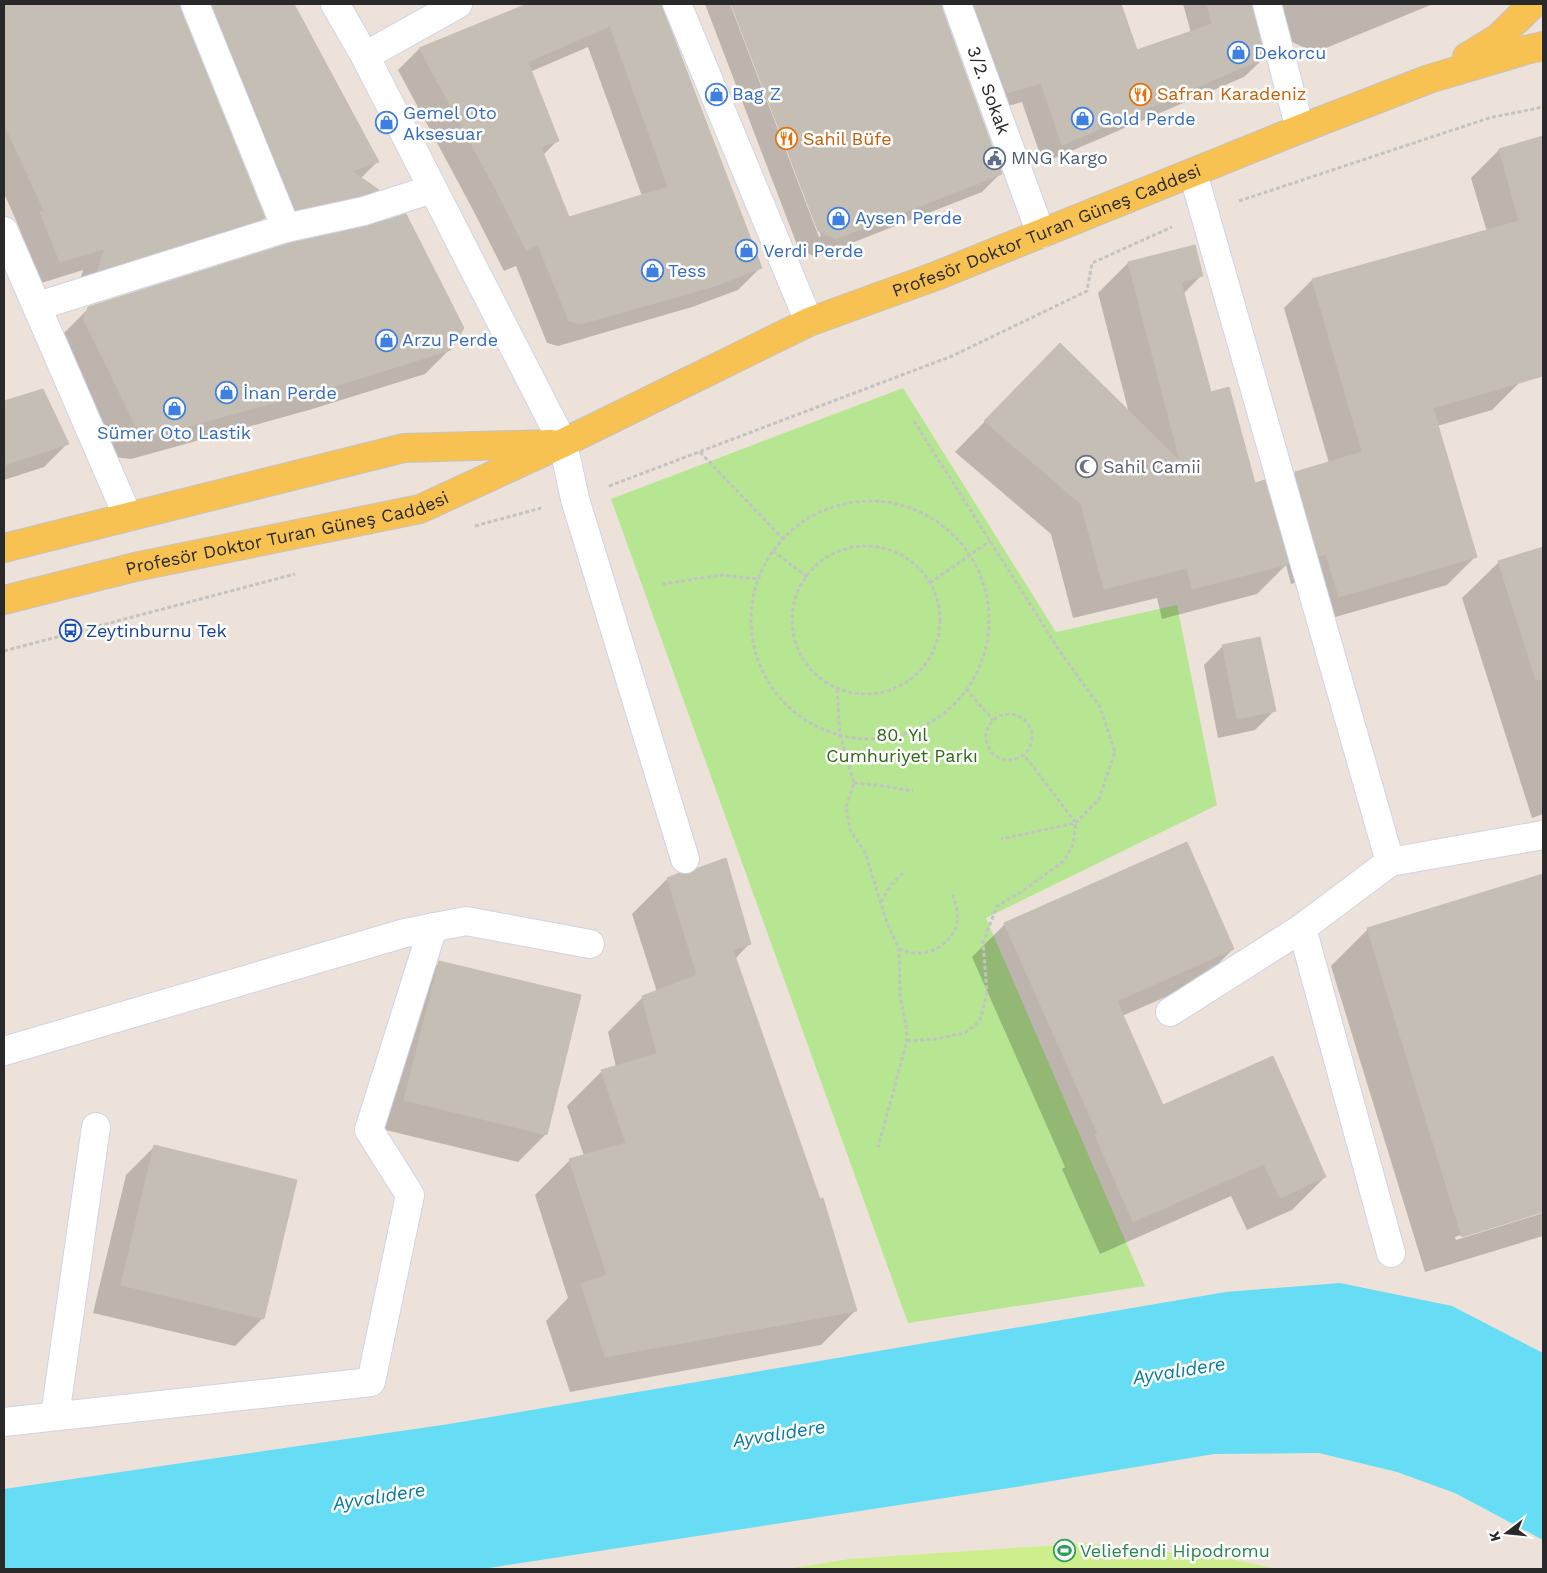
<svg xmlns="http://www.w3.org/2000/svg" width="1547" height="1573" font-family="'Work Sans',sans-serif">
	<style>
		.green { fill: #b7e692 }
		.pitch { fill: #ceee8d }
		.water { fill: #66dcf5 }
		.shadow { fill: #0003; fill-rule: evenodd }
		.building { fill: #c4beb5; stroke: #c7beb3; fill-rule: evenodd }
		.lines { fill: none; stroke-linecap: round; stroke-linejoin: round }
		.minor-casing { stroke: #cfd4e3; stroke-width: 30 }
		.major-casing { stroke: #c3c3c3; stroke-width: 30 }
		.path { stroke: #c3c3c3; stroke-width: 3; stroke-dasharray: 4 2.5; stroke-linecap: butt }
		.minor { stroke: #fff; stroke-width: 28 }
		.major { stroke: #f8c253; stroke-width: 28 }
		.labels { text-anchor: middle; stroke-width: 5; stroke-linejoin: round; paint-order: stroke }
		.shop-label { font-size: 18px; fill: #366cbe; stroke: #fff; text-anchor: start }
		.street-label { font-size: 18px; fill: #292929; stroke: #fff }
		.food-label { font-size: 18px; fill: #c56008; stroke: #fff; text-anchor: start }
		.service-label { font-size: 18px; fill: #4e5e75; stroke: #fff; text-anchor: start }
		.worship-label { font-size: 18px; fill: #5b616d; stroke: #fff; text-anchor: start }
		.transit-label { font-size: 18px; fill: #164399; stroke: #fff; text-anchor: start }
		.park-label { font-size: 18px; fill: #2f6916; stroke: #fff }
		.leisure-label { font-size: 18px; fill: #27864d; stroke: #fff; text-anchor: start }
		.water-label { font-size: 19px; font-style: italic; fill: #06799f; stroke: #fff }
	</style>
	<rect width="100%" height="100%" fill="#ece2d9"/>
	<polygon class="green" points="903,388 1056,632 1177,605 1217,805 986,918 1145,1286 908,1323 611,499"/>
	<polygon class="pitch" points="1089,1543 1235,1560 1277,1569 787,1569 849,1559"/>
	<polygon class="water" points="1340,1283 1452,1306 1543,1353 1543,1540 1455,1493 1397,1472 1319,1453 1214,1454 1016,1487 482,1569 4,1569 4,1489 449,1424 1226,1292"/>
	<g class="shadow">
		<polygon points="4,4 293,4 378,161 361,178 377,190 355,212 273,231 188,20 181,12 264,218 242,240 77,292 83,270 38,284 19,235 21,232 4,193"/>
		<path d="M 530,4 L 660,4 L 760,268 L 738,290 L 692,307 L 558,346 L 547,343 L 516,266 L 504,271 L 473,210 L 398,70 L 419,49 ZM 588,47 L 642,196 L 569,218 L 543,155 L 557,141 L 530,72 Z"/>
		<polygon points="705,4 730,4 819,237 821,236 732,4 1120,4 1136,52 1191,33 1183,4 1433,4 1314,53 1265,28 1259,13 1250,7 1264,58 1244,77 1043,163 1022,102 987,112 948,11 940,7 1001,173 982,192 816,257 799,250"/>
		<polygon points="1543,138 1543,373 1520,379 1520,382 1492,410 1437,426 1475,557 1447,585 1311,624 1298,582 1291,584 1286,565 1257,594 1162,619 1157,598 1073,618 1051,534 955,452 1030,375 1129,413 1098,293 1128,263 1201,276 1183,294 1210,394 1254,485 1269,499 1295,473 1329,463 1284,308 1312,280 1487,232 1471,178 1499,150"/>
		<polygon points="89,308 450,349 425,374 309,410 131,459 114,457 60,346 64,333"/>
		<polygon points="42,390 67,444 44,467 4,480 4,403"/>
		<polygon points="1543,548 1543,814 1532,818 1462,598 1499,562"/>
		<polygon points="1223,646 1274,711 1255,730 1218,738 1204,665"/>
		<polygon points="1543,875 1543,1210 1455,1237 1456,1240 1543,1213 1543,1236 1425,1272 1331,966 1367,930"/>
		<polygon points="667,879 749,944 735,959 856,1310 821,1345 570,1392 546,1321 568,1298 535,1195 570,1160 584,1156 567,1106 602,1071 616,1067 608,1032 643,997 657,992 632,914"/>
		<polygon points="1005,924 1233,949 1200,982 1122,1016 1162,1107 1325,1177 1292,1210 1247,1230 1231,1196 1100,1254 1062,1169 1065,1167 972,957"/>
		<polygon points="439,963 546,1134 518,1162 377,1128 411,991"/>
		<polygon points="154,1147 263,1318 235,1346 93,1313 126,1175"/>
	</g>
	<g class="building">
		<polygon points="4,4 180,4 181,10 265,218 98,271 104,249 60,262 40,212 44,211 4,123"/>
		<polygon points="212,4 294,4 379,162 352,171 379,190 360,196 296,210"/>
		<path d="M 527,4 L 661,4 L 762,268 L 715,286 L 581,324 L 569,321 L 538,245 L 526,250 L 495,188 L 419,48 ZM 610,26 L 668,187 L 569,217 L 541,147 L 559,141 L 528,62 Z"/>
		<polygon points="731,4 942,4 942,9 1002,174 836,239 818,231"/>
		<polygon points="974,4 1121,4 1137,50 1212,24 1207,4 1252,4 1265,58 1062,145 1041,83 1006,93"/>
		<polygon points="1543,136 1543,376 1433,408 1477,557 1339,597 1326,554 1319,556 1295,472 1362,452 1312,279 1519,221 1499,149"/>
		<polygon points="406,214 464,328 451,350 335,386 156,435 139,433 84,320 88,307 290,243 367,226"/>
		<polygon points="1195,245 1203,276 1181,282 1211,392 1229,387 1255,483 1265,480 1289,564 1192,589 1187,568 1104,589 1081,504 984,421 1060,343 1180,461 1128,262"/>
		<polygon points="43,389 69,444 4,465 4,401"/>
		<polygon points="1543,547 1543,679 1536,680 1498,561"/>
		<polygon points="1260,637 1276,711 1237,719 1222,645"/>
		<polygon points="1187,842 1234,949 1117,1001 1163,1105 1273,1056 1326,1177 1280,1198 1264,1164 1133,1222 1095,1135 1098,1134 1004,923"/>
		<polygon points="726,858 751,944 733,950 820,1199 823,1198 857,1311 605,1357 581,1284 607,1275 569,1159 626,1143 601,1070 657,1054 642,996 697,975 667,878 680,873 690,874 698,868"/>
		<polygon points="1543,874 1543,1212 1462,1237 1367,928"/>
		<polygon points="439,961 581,995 547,1135 404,1100"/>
		<polygon points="154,1145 297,1180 264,1319 121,1285"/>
	</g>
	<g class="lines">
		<defs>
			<g id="minor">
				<polyline points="195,4 286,228"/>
				<polyline points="335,4 365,56 563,443 575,499 685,859"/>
				<polyline points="677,4 809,322"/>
				<path id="s1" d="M 957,4 L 1041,234"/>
				<polyline points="1267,4 1300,129"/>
				<polyline points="365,56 458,4"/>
				<polyline points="1193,173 1390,862 1302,928 1391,1253"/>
				<polyline points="4,231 128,517"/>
				<polyline points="38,306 286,228 364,211 432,189"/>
				<polyline points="1390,862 1543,835"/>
				<polyline points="1170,1012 1302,928"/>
				<polyline points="4,1051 405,933 466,921 590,944"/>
				<polyline points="55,1416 96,1127"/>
				<polyline points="4,1422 371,1382 410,1195 369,1130 433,927"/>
			</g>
			<g id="major">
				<polyline points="1467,57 1498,38 1533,4"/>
				<polyline points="4,548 404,448 551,444"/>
				<path id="s2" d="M 4,600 L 135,567 L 420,509 L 563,443 L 809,322 L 936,276 L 1300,129 L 1429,79 L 1526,50 L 1543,46"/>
			</g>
		</defs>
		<use href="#minor" class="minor-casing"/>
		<use href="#major" class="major-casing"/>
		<g class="path">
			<polyline points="1239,201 1489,118 1543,107"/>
			<polyline points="914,421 1061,653 1100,707 1115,752 1099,799 1076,823 1001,839"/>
			<polyline points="700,452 783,539"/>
			<polyline points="609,486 952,356 1087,291 1092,263 1172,227"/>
			<circle cx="870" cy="620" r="119"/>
			<polyline points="475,526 541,508"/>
			<circle cx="866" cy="620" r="74"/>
			<polyline points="773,551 807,577"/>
			<polyline points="930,583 990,541"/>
			<polyline points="662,584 721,575 758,579"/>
			<polyline points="4,651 295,574"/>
			<polyline points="837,689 840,735 854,783 846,807 850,830 865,852 887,923 899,949 900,995 906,1025 907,1041 878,1147"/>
			<polyline points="966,689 993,720"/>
			<circle cx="1009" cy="737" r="23"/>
			<polyline points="854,783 877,785 913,791"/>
			<polyline points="881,902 891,885 903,873"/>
			<path d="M 899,949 C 904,950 909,953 914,953 C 933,955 952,942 957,924 C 959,913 955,902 952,893"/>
			<polyline points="907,1041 935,1039 965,1033 980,1021 987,993 983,942 997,906 1021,892 1064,861 1073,844 1076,823 1024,755"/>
		</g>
		<use href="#minor" class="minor"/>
		<use href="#major" class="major"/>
	</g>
	<defs>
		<symbol id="shop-ring" viewBox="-11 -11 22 22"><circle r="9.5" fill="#fff" stroke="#3f7fe0" stroke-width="1.5"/><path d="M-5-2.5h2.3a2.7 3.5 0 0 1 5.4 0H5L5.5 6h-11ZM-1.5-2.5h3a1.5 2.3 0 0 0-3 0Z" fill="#3f7fe0"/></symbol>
		<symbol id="restaurant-ring" viewBox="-11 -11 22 22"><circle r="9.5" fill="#fff" stroke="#e8710a" stroke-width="1.5"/><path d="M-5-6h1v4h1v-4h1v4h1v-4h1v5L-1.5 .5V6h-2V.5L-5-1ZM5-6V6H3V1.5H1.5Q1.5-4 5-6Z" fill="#e8710a"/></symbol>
		<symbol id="civic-ring" viewBox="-11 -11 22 22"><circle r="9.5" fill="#fff" stroke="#5c6f8a" stroke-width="1.5"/><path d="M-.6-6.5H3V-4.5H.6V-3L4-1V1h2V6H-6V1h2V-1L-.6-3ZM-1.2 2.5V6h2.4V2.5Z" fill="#5c6f8a"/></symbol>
		<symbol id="mosque-ring" viewBox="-11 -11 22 22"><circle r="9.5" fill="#fff" stroke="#6b7280" stroke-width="1.5"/><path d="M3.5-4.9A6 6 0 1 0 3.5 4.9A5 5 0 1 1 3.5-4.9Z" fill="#6b7280"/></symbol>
		<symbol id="bus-ring" viewBox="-11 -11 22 22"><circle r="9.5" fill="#fff" stroke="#1a4fb4" stroke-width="1.5"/><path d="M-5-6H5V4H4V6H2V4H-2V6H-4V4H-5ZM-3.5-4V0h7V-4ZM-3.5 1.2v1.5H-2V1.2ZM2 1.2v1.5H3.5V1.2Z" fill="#1a4fb4"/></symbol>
		<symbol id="stadium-ring" viewBox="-11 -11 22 22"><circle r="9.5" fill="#fff" stroke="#2e9e5b" stroke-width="1.5"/><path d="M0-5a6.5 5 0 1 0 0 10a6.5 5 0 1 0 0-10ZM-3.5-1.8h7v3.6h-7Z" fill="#2e9e5b"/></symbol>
	</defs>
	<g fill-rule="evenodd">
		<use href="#shop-ring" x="1226" y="40" width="25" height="25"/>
		<use href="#shop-ring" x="704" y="82" width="25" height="25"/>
		<use href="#restaurant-ring" x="1128" y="82" width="25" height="25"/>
		<use href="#shop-ring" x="1070" y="106" width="25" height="25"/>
		<use href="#shop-ring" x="374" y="110" width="25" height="25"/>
		<use href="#restaurant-ring" x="774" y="126" width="25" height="25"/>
		<use href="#civic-ring" x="982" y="146" width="25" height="25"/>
		<use href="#shop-ring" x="826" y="206" width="25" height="25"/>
		<use href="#shop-ring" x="734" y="238" width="25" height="25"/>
		<use href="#shop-ring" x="640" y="258" width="25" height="25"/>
		<use href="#shop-ring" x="374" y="328" width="25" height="25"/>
		<use href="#shop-ring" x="214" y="380" width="25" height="25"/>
		<use href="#shop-ring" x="162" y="396" width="25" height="25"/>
		<use href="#mosque-ring" x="1074" y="454" width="25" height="25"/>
		<use href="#bus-ring" x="58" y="618" width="25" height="25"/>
		<use href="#stadium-ring" x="1052" y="1538" width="25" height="25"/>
	</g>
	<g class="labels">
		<g class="shop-label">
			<text x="1254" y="59">Dekorcu</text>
			<text x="732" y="100">Bag Z</text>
			<text x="403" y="119">Gemel Oto<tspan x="403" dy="21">Aksesuar</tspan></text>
			<text x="1099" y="125">Gold Perde</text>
			<text x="855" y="224">Aysen Perde</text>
			<text x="763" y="257">Verdi Perde</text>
			<text x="668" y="277">Tess</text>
			<text x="402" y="346">Arzu Perde</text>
			<text x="243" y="399">İnan Perde</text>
			<text x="174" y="439" text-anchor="middle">Sümer Oto Lastik</text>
		</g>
		<g class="street-label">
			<text dy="6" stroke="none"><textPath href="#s1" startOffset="92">3/2. Sokak</textPath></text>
			<text dy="6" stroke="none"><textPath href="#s2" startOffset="1112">Profesör Doktor Turan Güneş Caddesi</textPath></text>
			<text dy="6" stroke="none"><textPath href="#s2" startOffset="291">Profesör Doktor Turan Güneş Caddesi</textPath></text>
		</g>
		<g class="food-label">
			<text x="1157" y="100">Safran Karadeniz</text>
			<text x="803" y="145">Sahil Büfe</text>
		</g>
		<g class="service-label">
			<text x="1011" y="164">MNG Kargo</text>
		</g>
		<g class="worship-label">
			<text x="1103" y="473">Sahil Camii</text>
		</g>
		<g class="transit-label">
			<text x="86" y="637">Zeytinburnu Tek</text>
		</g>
		<g class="park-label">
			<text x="902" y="741">80. Yıl<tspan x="902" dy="21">Cumhuriyet Parkı</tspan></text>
		</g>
		<g class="leisure-label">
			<text x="1080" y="1557">Veliefendi Hipodromu</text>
		</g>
		<g class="water-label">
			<text transform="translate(1179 1370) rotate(-9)" y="7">Ayvalıdere</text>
			<text transform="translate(779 1433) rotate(-9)" y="7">Ayvalıdere</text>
			<text transform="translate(379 1496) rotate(-9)" y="7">Ayvalıdere</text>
		</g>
	</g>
	<rect width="1547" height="1573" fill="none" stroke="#292929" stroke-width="10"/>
	<g transform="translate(1507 1533) rotate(254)" stroke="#ffffff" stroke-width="4" paint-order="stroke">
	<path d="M0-4L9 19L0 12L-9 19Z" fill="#292929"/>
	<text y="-8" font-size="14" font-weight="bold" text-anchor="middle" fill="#292929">K</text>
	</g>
</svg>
